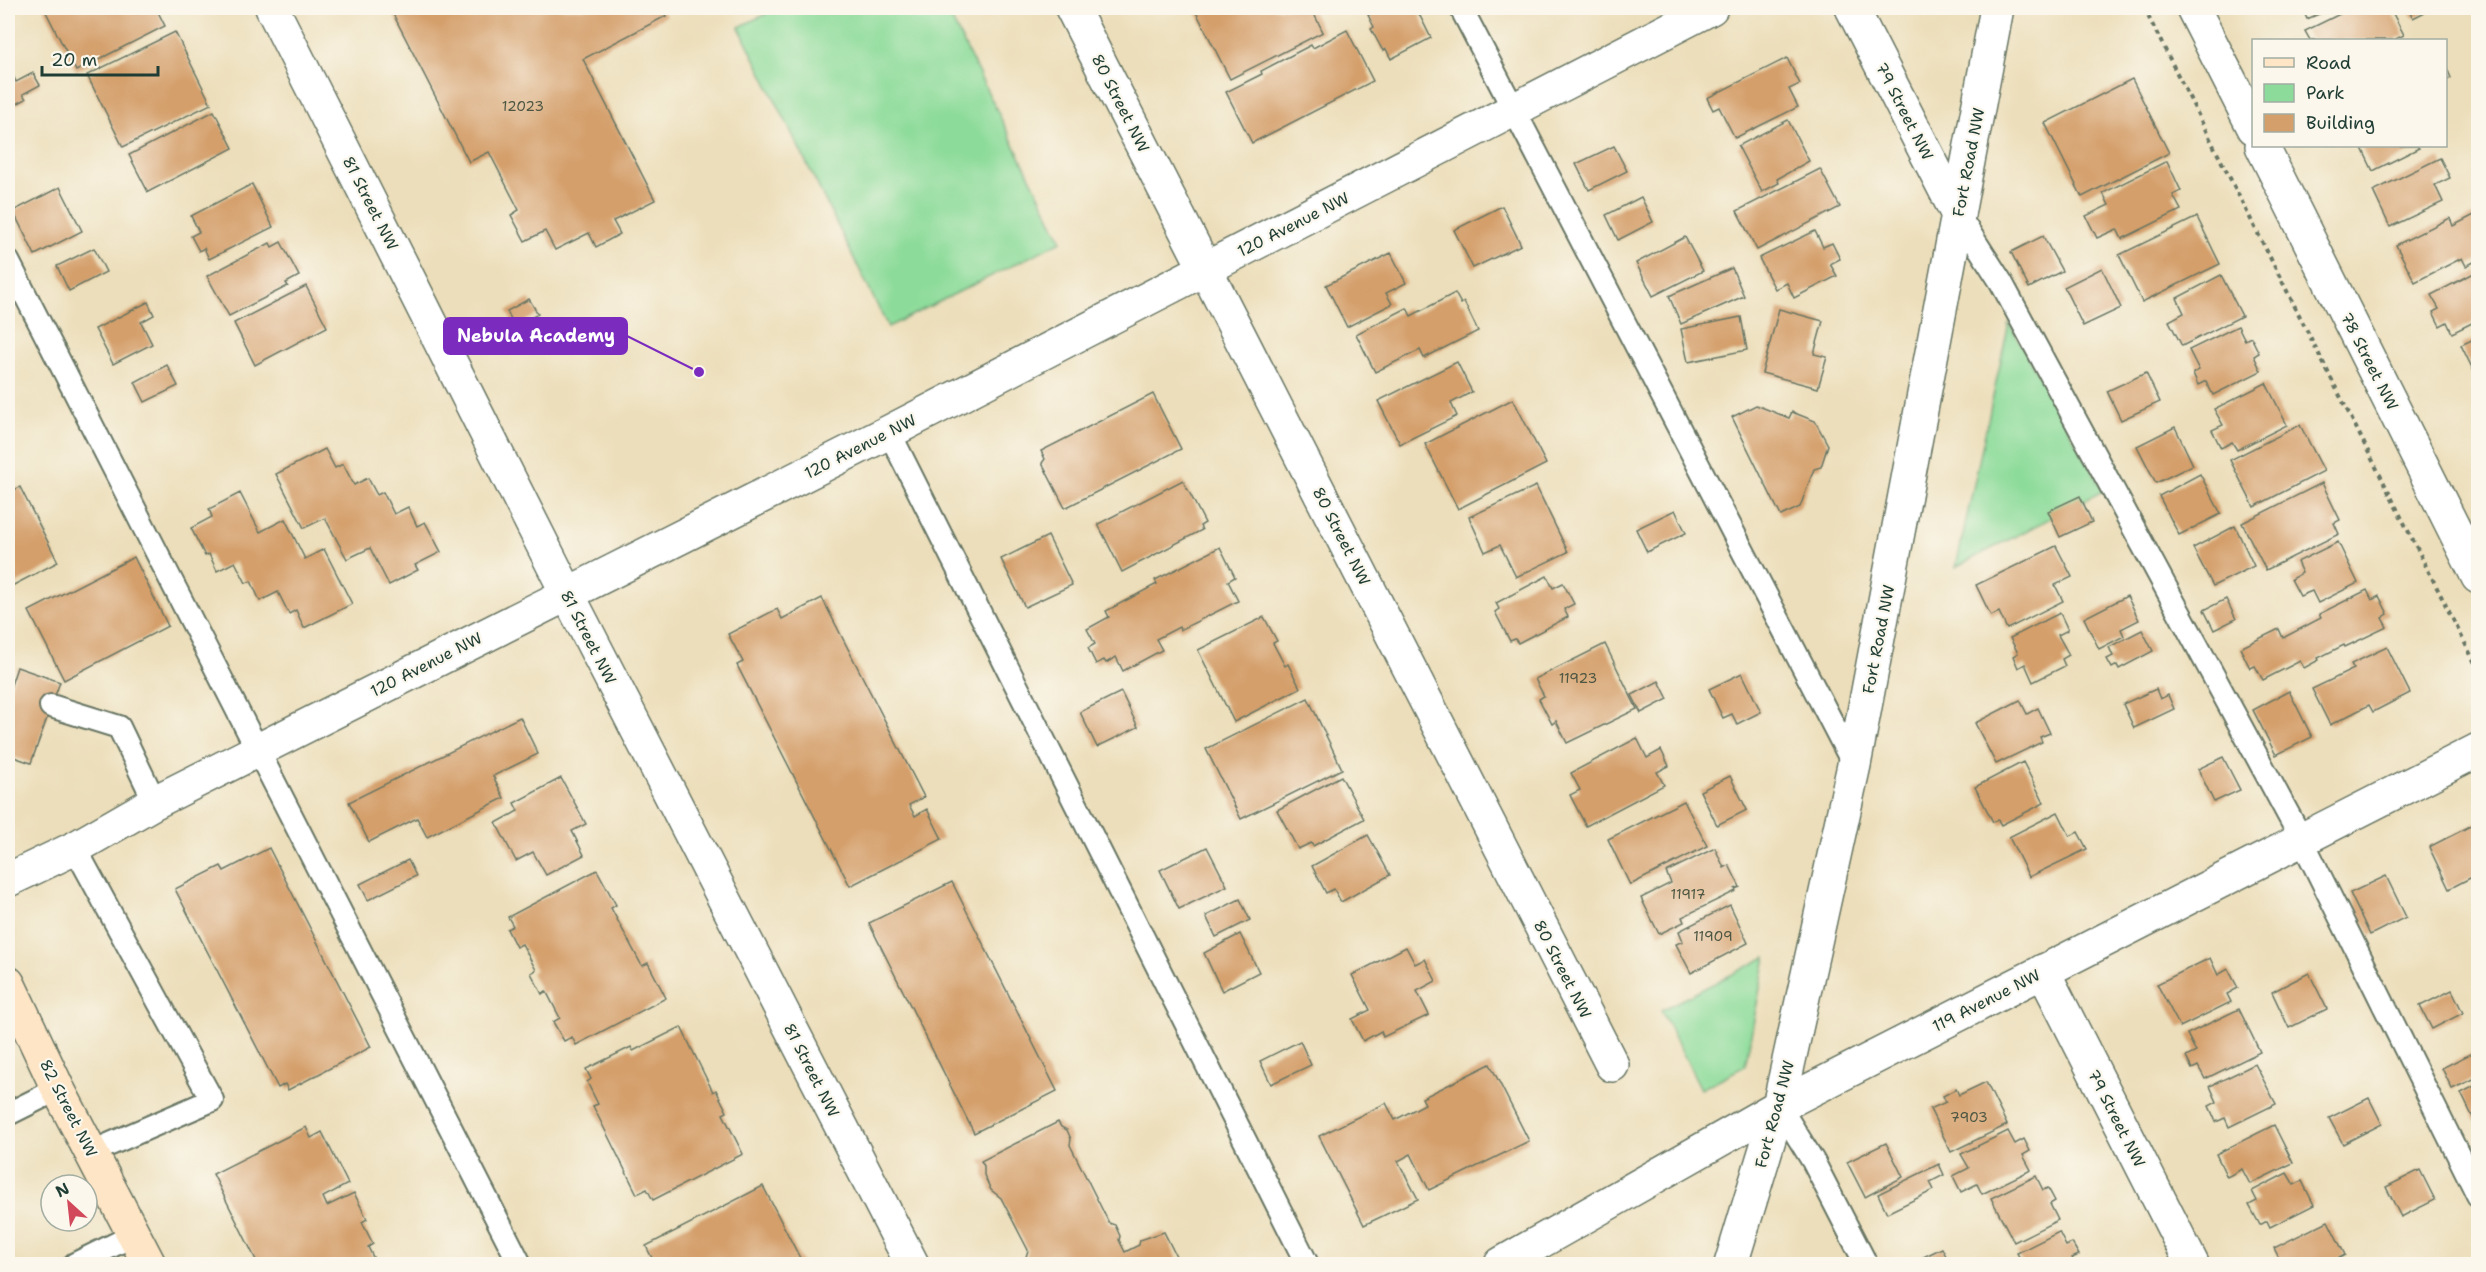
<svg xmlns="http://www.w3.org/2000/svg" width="2486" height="1272" font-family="'Shantell Sans',sans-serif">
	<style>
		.green { fill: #8cdb9a; stroke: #568c67; stroke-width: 1.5 }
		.building { fill: #d49f6a }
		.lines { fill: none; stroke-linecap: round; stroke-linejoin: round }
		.service-casing { stroke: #677563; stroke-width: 26 }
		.minor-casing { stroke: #677563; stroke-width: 36 }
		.tertiary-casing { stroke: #677563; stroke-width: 36 }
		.secondary-casing { stroke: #677563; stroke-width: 36 }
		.path { stroke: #677563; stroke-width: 4; stroke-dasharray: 4.5 4.5; stroke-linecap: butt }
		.service { stroke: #fff; stroke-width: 22 }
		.minor { stroke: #fff; stroke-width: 33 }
		.tertiary { stroke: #fff; stroke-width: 33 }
		.secondary { stroke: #fee5c5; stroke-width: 33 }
		.labels { text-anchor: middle; stroke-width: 4.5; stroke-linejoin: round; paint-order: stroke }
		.number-label { font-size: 14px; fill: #4c5642 }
		.street-label { font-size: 16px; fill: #1f3d34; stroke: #fbf7ec }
		.leader { fill: none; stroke: #7b2cbf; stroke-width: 2 }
		.callout-dot { fill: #7b2cbf; stroke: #fbf7ec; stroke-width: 2 }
		.callout { fill: #7b2cbf; stroke: #7b2cbf; stroke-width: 2 }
		.callout-label { font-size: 18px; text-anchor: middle; font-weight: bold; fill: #fff }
	</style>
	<rect width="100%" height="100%" fill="#fbf7ec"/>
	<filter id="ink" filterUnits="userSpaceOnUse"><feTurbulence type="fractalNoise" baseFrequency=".0167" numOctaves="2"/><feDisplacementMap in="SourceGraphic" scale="12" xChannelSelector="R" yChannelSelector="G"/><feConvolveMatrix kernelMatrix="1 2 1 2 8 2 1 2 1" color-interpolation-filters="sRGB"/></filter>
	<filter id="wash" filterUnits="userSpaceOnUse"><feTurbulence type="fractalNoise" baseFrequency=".008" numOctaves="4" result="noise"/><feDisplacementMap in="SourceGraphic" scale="24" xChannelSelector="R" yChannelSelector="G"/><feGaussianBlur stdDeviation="1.35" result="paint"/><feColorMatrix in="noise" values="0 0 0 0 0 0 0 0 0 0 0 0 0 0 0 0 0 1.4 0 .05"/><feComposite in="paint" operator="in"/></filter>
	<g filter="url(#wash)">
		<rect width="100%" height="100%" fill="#ecdeba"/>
		<g class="green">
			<polygon points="778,8 946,8 1062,241 888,327 739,27"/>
			<polygon points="2009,323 2103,491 1956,567"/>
			<polygon points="1766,957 1745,1066 1701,1089 1661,1010"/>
		</g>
		<g id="blocks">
			<g class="building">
				<polygon points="44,8 156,8 165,26 76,71"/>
				<polygon points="390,8 661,8 666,16 583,59 655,200 613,221 620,234 596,247 589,233 555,250 545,231 525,241 511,215 519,210 489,152 469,162"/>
				<polygon points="1194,8 1311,8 1323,32 1230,79"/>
				<polygon points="1381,8 1416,8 1431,38 1391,59 1386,49 1383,51 1371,29 1374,27 1368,15"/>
				<polygon points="2302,8 2333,8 2307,19"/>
				<polygon points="2352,8 2390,8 2404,35 2394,40 2310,40 2305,31"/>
				<polygon points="2408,8 2433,8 2413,18"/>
				<polygon points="1347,30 1373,81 1252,143 1226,92 1262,74 1261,71 1288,57 1311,45 1313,48"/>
				<polygon points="175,32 211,104 123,147 87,75"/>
				<polygon points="1787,58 1800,84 1789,89 1798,107 1735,138 1719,107 1713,110 1707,98"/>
				<polygon points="8,64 16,82 33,73 40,85 23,94 26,99 8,109"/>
				<polygon points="2446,66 2451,78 2446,81"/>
				<polygon points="2132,79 2169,153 2082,197 2045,123"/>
				<polygon points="214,111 233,148 148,192 129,155"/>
				<polygon points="1788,120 1809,161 1777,179 1779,183 1762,192 1738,146"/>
				<polygon points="1614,146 1627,171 1589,190 1576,164"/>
				<polygon points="2361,146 2417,146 2419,148 2373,171"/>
				<polygon points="2440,158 2450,178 2435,185 2443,202 2390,227 2373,191"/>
				<polygon points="2167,161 2181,191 2173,195 2181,210 2122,239 2117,229 2097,238 2086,216 2109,205 2103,193"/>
				<polygon points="1820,169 1840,207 1757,250 1737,211"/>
				<polygon points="252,184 273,227 209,259 204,248 199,251 191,236 199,232 191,216"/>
				<polygon points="60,187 82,231 35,255 13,211"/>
				<polygon points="1641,197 1653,222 1618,240 1606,215"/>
				<polygon points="1502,206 1521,245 1473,268 1454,230"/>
				<polygon points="2478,213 2478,260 2466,266 2462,258 2415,282 2396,245 2450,218 2453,226"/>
				<polygon points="2197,217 2220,264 2142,302 2119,255"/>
				<polygon points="1815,231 1823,247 1832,243 1840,259 1830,264 1837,276 1794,298 1787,283 1775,289 1759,258"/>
				<polygon points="2043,236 2062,271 2029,288 2011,252"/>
				<polygon points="1685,237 1703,271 1653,296 1636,263"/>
				<polygon points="281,242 299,276 286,283 288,286 229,316 207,276 270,243 272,247"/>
				<polygon points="94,248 106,272 69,291 57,266"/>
				<polygon points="1391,253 1406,283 1386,293 1392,304 1347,327 1326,285"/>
				<polygon points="1732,268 1744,296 1681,324 1669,296"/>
				<polygon points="2102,268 2121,308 2083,326 2064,287"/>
				<polygon points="2478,271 2478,320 2452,333 2447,322 2440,326 2433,312 2439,309 2431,295"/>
				<polygon points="2221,275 2242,316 2182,346 2169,321 2184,313 2177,298"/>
				<polygon points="306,286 327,327 255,365 234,323"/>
				<polygon points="1455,293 1461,304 1464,302 1478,331 1424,358 1420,350 1375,372 1356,334 1407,308 1411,316"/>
				<polygon points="529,299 538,314 515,327 507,311"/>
				<polygon points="148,302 154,315 141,322 152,344 113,364 95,329"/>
				<polygon points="1779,309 1823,321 1814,354 1827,357 1818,388 1762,373"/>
				<polygon points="1741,317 1747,350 1688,362 1681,329"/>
				<polygon points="2238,326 2245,340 2251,337 2259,353 2254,356 2261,371 2213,395 2206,381 2198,385 2193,373 2199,370 2189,350"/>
				<polygon points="2478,337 2478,380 2461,345"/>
				<polygon points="1457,362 1472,392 1451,403 1457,416 1400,444 1378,401"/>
				<polygon points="167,365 178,386 145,402 135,382"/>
				<polygon points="2146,373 2160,402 2121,420 2107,391"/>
				<polygon points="2266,383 2287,425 2237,450 2232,442 2221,448 2212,430 2223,425 2214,409"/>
				<polygon points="1153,394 1181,449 1065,508 1042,463 1045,459 1041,451"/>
				<polygon points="1513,399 1546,464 1458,509 1425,444"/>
				<polygon points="1756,405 1789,418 1792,412 1815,421 1828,445 1821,467 1814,469 1800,507 1781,516 1732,417"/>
				<polygon points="2300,425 2324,471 2254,507 2230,460"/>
				<polygon points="2175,427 2193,465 2156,483 2137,446"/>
				<polygon points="325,449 335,468 343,464 354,485 368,478 377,495 383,492 394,514 408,507 417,526 425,522 441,552 415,565 418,570 389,585 370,548 347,559 325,518 304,528 276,474"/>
				<polygon points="2200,474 2221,514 2179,535 2159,496"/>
				<polygon points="1183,480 1205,523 1200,526 1202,530 1122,572 1098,524"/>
				<polygon points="2322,483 2340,520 2334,523 2339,534 2266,570 2242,523"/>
				<polygon points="1536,486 1568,552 1516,577 1500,545 1485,552 1469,517"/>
				<polygon points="20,487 58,562 8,588 8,493"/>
				<polygon points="240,493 260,532 285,519 305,559 324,549 352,604 304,628 296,610 289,614 278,592 260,601 251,581 246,583 235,562 217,571 209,554 205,556 191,528 212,517 209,509"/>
				<polygon points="2080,496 2092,522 2060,537 2048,511"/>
				<polygon points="1675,510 1686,533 1647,552 1636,529"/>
				<polygon points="2235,526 2254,566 2213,586 2193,548"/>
				<polygon points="1048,536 1072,585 1025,607 1001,559"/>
				<polygon points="2338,542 2358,583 2318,603 2312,591 2300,596 2291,579 2302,573 2297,562"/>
				<polygon points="2056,546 2072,577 2055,585 2063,601 2007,629 1999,612 1991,616 1976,585"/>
				<polygon points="1220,547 1235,577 1228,581 1238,601 1180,630 1179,627 1156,639 1162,650 1123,671 1116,657 1106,663 1104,660 1096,664 1088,648 1095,644 1087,629 1109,617 1106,611 1157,584 1155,580"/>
				<polygon points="134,557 168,626 64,680 29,611"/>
				<polygon points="1547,576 1553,588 1563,583 1574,604 1564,609 1568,617 1518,643 1515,639 1510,641 1495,612 1499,609 1496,603"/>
				<polygon points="2367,590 2372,600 2379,596 2388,614 2382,618 2387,627 2345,647 2344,645 2318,658 2319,660 2304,668 2300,661 2263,680 2255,666 2250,668 2240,648 2279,629 2283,638 2321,618 2319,614"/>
				<polygon points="2127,596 2139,620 2121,629 2124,636 2099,649 2084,618"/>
				<polygon points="822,598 924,797 909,805 915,816 927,809 942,839 850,886 737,665 743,662 728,634 777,609 782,619"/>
				<polygon points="2226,599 2236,619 2214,630 2204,610"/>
				<polygon points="2060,613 2068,630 2058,635 2069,655 2062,659 2065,666 2033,682 2025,664 2018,668 2013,656 2018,653 2010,638"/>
				<polygon points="1264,617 1277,641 1273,643 1285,666 1288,664 1300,688 1234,722 1198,650"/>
				<polygon points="2142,630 2153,651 2119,669 2117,665 2112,668 2107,659 2113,656 2109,647"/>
				<polygon points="1605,644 1637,709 1567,743 1556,721 1552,724 1539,699 1544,696 1535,679"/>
				<polygon points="2387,647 2410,693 2373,712 2369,705 2330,725 2312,689 2354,669 2351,664"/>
				<polygon points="17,667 60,682 31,763 8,755 8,694"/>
				<polygon points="1742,673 1761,712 1737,724 1732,714 1723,718 1709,689"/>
				<polygon points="1659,681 1668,699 1641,713 1632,695"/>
				<polygon points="2156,689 2160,699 2168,695 2174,709 2134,728 2123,704"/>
				<polygon points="2289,691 2312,737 2276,755 2253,710"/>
				<polygon points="1121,692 1138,727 1097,747 1080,712"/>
				<polygon points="1308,698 1342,769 1241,819 1206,749"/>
				<polygon points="2020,700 2027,714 2038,708 2050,733 2040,737 2042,742 1996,764 1975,723"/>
				<polygon points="520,717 538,754 493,776 504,798 427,837 417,818 369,842 349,802"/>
				<polygon points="1637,738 1647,758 1661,750 1669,766 1657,772 1664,785 1586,826 1570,795 1580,790 1571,773"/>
				<polygon points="2223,757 2240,790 2214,802 2198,769"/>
				<polygon points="2023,762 2044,803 2001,825 1998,820 1993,822 1975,787"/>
				<polygon points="1341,776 1364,819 1313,846 1311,843 1298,849 1277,810"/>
				<polygon points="1730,776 1747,810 1717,825 1700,791"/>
				<polygon points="561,778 586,824 572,831 584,855 546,875 533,852 516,861 496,823 518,811 514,803"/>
				<polygon points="1684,801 1707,846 1630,885 1608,839"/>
				<polygon points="2058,812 2070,836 2078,832 2087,849 2029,877 2009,837"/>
				<polygon points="2478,822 2478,874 2449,889 2429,847"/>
				<polygon points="1368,835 1390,875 1341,902 1334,889 1326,893 1312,866"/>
				<polygon points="1207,847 1227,886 1179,909 1160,870"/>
				<polygon points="269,848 371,1047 288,1090 285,1084 278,1088 175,889 221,866 224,871"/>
				<polygon points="1715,848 1724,868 1729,865 1740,887 1735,889 1736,891 1682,917 1684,922 1659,934 1641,898 1671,883 1666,872"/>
				<polygon points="408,860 416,876 368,900 360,884"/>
				<polygon points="597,870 616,905 611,908 642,966 648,963 666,998 576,1045 572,1037 564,1041 553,1022 560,1018 546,991 542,994 531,973 536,970 522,944 516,947 507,929 513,926 508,917"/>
				<polygon points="2386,876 2406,917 2370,935 2350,893"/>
				<polygon points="952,882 1057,1091 974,1133 869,923"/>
				<polygon points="1240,899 1250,920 1216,937 1206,916"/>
				<polygon points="1730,905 1748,943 1691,973 1676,944 1683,941 1679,931"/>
				<polygon points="1240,934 1259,972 1222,991 1204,953"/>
				<polygon points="1406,947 1415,964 1425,959 1436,981 1417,991 1429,1015 1383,1037 1381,1031 1363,1041 1352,1019 1370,1010 1352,975"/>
				<polygon points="2210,958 2218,975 2228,969 2238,988 2227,994 2231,1002 2180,1027 2157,984"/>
				<polygon points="2309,973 2327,1009 2289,1028 2272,992"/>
				<polygon points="2452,990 2463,1013 2432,1029 2420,1006"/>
				<polygon points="2239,1009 2260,1052 2205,1079 2198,1066 2192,1069 2186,1057 2196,1052 2187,1034"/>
				<polygon points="681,1027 713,1092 716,1090 727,1112 723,1114 743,1154 653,1200 647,1189 637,1194 593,1106 598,1104 587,1082 591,1079 586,1069 631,1047 633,1051"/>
				<polygon points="1300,1041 1311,1065 1271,1084 1260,1061"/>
				<polygon points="2478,1050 2478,1077 2452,1089 2442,1068"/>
				<polygon points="1490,1064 1529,1141 1429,1190 1411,1154 1398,1161 1418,1199 1364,1225 1319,1136 1386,1103 1395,1120 1425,1104 1422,1098"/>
				<polygon points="2255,1064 2276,1104 2229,1127 2225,1118 2216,1122 2209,1106 2217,1102 2210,1086"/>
				<polygon points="1986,1082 2007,1125 1951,1152 1930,1109 1946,1102 1943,1096 1956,1089 1959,1095"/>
				<polygon points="2478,1084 2478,1128 2461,1093"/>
				<polygon points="2369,1098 2382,1124 2343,1144 2329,1118"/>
				<polygon points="1058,1122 1061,1127 1067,1130 1071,1139 1070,1145 1109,1223 1115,1225 1120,1236 1119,1240 1125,1252 1139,1245 1140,1240 1164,1232 1180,1264 1030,1264 1026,1257 1028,1250 1001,1198 991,1190 984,1175 984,1166 981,1161"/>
				<polygon points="2274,1125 2293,1163 2250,1184 2242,1169 2227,1177 2216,1154"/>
				<polygon points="306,1127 311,1138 322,1132 348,1184 323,1197 327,1206 354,1193 367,1219 362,1222 373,1244 368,1247 374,1259 363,1264 258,1264 213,1174"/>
				<polygon points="2008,1131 2015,1144 2024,1139 2030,1151 2023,1155 2031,1170 1982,1194 1977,1184 1961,1192 1953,1176 1969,1168 1961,1154"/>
				<polygon points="1886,1143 1903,1177 1865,1197 1847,1162"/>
				<polygon points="1939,1164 1944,1175 1930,1182 1934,1190 1887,1213 1878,1194"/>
				<polygon points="2420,1170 2435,1200 2401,1217 2386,1187"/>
				<polygon points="2287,1173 2294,1185 2302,1181 2314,1205 2270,1227 2267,1221 2260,1225 2249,1205 2257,1201 2252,1191"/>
				<polygon points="2036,1176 2043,1190 2048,1188 2055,1201 2050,1204 2058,1220 2014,1242 1991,1198"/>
				<polygon points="763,1186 803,1264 655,1264 646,1246"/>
				<polygon points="2328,1221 2345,1255 2328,1264 2282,1264 2274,1248"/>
				<polygon points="2059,1232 2066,1246 2072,1243 2079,1255 2072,1258 2075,1264 2023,1264 2017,1253"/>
				<polygon points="1942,1248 1950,1264 1909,1264"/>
			</g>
		</g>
	</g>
	<g filter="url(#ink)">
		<use href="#blocks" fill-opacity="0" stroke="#677563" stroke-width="1.5"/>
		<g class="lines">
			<defs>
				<g id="service">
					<polyline points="1461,8 1854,765"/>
					<polyline points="1958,215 2001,282 2302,840 2478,1195"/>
					<polyline points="8,261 520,1264"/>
					<polyline points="889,432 1307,1264"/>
					<polyline points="51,706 119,727 155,802"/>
					<polyline points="75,848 212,1100 92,1152"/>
					<polyline points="1779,1106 1813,1161 1866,1264"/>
					<polyline points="8,1114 58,1089"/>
					<polyline points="75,1264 134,1235"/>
				</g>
				<g id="minor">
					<polyline points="272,8 567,593 912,1264"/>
					<polyline points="1072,8 1612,1065"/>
					<polyline points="1852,8 1958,215"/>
					<polyline points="2193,8 2254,128"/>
					<polyline points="2262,146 2478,577"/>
					<polyline points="8,880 75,848 155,802 889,432 1711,8"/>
					<polyline points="2043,971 2192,1264"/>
					<polyline points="1501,1264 1779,1106 2478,750"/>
				</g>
				<polyline id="tertiary" points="1731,1264 1779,1106 1854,765 1997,8"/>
				<polyline id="secondary" points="8,983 58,1089 149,1264"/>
			</defs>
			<use href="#service" class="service-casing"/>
			<use href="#minor" class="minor-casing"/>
			<use href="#tertiary" class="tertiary-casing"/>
			<use href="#secondary" class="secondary-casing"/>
			<polyline class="path" points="2144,8 2478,669"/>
			<use href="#service" class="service"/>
			<use href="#minor" class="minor"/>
			<use href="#tertiary" class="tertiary"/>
			<use href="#secondary" class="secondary"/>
		</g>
	</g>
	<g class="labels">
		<g class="number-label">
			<text x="523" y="111">12023</text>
			<text x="1578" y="683">11923</text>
			<text x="1688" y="899">11917</text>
			<text x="1713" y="941">11909</text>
			<text x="1969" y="1122">7903</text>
		</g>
		<g class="street-label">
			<text transform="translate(1121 103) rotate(63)" y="6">80 Street NW</text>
			<text transform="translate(1905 111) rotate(63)" y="6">79 Street NW</text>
			<text transform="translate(1968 162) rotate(-79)" y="6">Fort Road NW</text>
			<text transform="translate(371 203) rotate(63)" y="6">81 Street NW</text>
			<text transform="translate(1293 224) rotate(-27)" y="6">120 Avenue NW</text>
			<text transform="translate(2370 361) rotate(63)" y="6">78 Street NW</text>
			<text transform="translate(860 446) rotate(-27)" y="6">120 Avenue NW</text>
			<text transform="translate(1342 536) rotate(63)" y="6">80 Street NW</text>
			<text transform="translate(589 637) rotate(63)" y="6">81 Street NW</text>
			<text transform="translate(1878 639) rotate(-79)" y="6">Fort Road NW</text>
			<text transform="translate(426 664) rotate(-27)" y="6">120 Avenue NW</text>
			<text transform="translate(1563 969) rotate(63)" y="6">80 Street NW</text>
			<text transform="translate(1986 1000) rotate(-27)" y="6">119 Avenue NW</text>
			<text transform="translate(812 1070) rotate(63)" y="6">81 Street NW</text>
			<text transform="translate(69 1108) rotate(63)" y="6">82 Street NW</text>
			<text transform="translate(1774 1114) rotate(-75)" y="6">Fort Road NW</text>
			<text transform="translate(2117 1118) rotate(63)" y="6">79 Street NW</text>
		</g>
	</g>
	<path class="leader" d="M699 372L627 336"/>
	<circle class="callout-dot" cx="699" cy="372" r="6"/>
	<rect class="callout" x="444" y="318" width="183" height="36" rx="6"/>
	<g class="callout-label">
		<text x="536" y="342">Nebula Academy</text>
	</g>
	<rect width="2486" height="1272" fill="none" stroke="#fbf7ec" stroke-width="30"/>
	<rect x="2252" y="39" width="195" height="108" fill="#fbf7ec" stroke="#a3ada2" stroke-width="1.5"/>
	<rect x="2264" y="58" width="30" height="9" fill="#fee5c5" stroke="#a3ada2" stroke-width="1.5"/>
	<text x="2306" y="69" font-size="18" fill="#1f3d34">Road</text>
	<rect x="2264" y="84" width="30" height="18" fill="#8cdb9a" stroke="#a3ada2" stroke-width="1.5"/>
	<text x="2306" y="99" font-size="18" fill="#1f3d34">Park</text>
	<rect x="2264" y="114" width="30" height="18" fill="#d49f6a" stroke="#a3ada2" stroke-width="1.5"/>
	<text x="2306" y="129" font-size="18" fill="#1f3d34">Building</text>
	<g transform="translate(69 1203) rotate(333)"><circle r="28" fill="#fbf7ec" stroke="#a3ada2" stroke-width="1.5"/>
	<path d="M0-4.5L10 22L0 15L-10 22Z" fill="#d1495b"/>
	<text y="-9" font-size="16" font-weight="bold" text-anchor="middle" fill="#1f3d34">N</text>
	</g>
	<path d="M42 66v9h116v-9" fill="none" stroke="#1f3d34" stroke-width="3"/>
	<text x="51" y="66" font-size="18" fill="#1f3d34" stroke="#fbf7ec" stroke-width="4.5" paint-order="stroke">20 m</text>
</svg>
